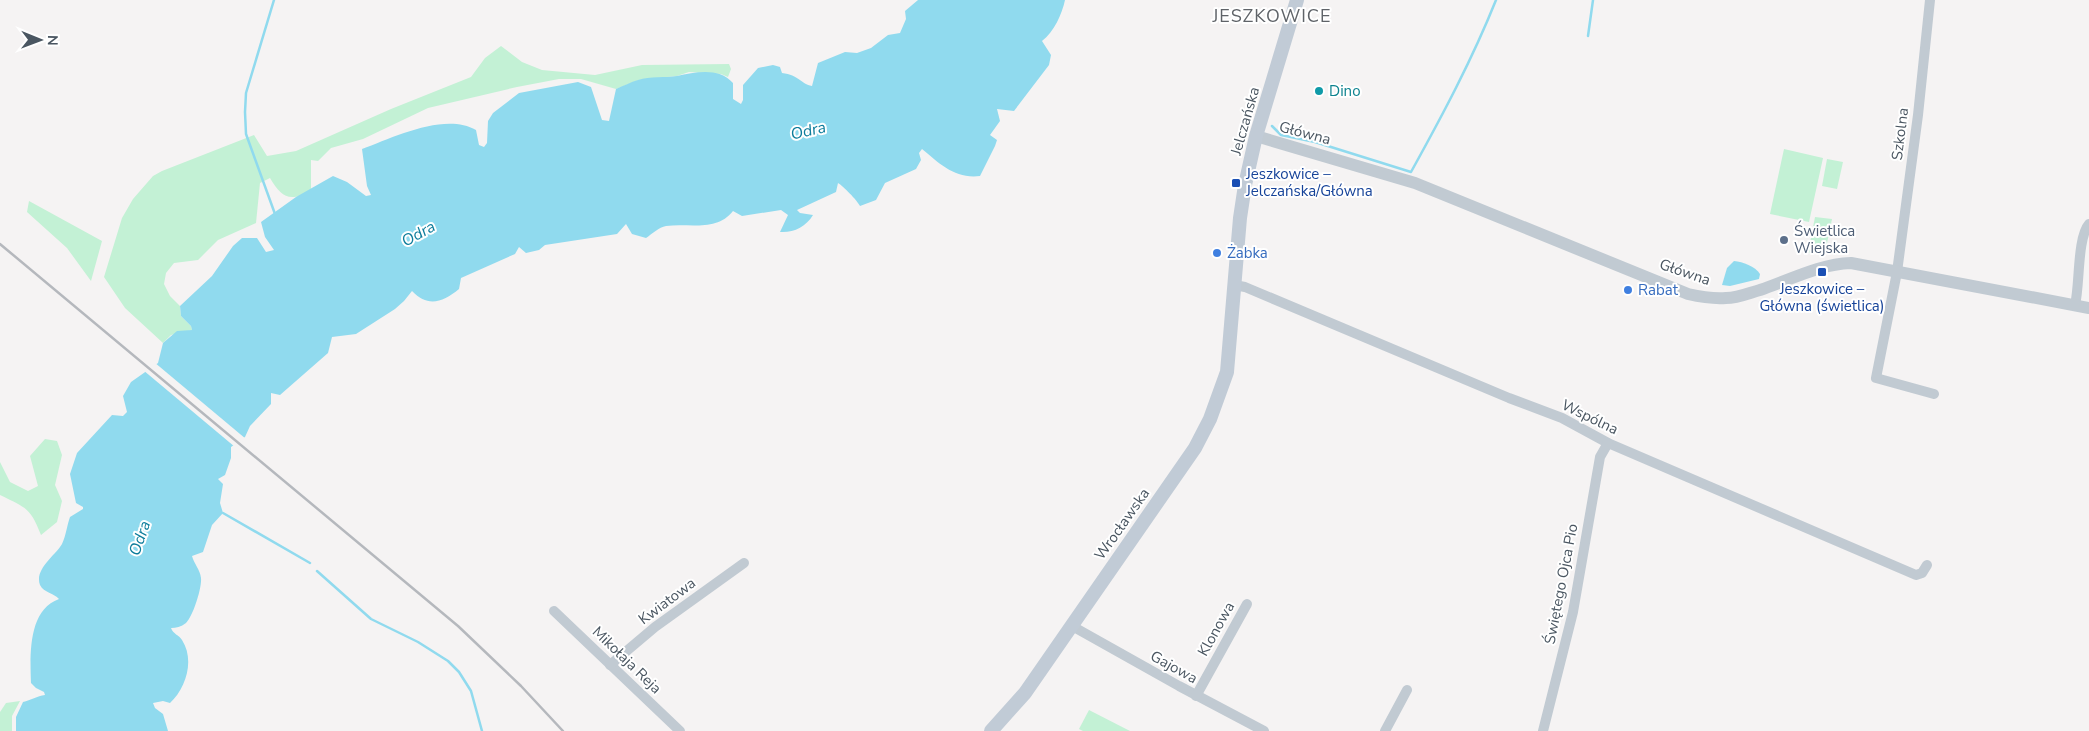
<svg xmlns="http://www.w3.org/2000/svg" width="2089" height="731" font-family="'Nunito Sans',sans-serif">
	<style>
		.green { fill: #c3f1d5 }
		.water { fill: #90daee }
		.pier { fill: #f5f3f3 }
		.lines { fill: none; stroke-linecap: round; stroke-linejoin: round }
		.stream { stroke: #90daee; stroke-width: 2.5 }
		.minor { stroke: #c1cad2; stroke-width: 10 }
		.tertiary { stroke: #c1cad2; stroke-width: 12 }
		.secondary { stroke: #c1cbd6; stroke-width: 14 }
		.rail { stroke: #b5b8bd; stroke-width: 2.5 }
		.culture-dot { fill: #0f9aa8; stroke: #fff; stroke-width: 2 }
		.transit-dot { fill: #1a4fb4; stroke: #fff; stroke-width: 2 }
		.service-dot { fill: #5c6f8a; stroke: #fff; stroke-width: 2 }
		.shop-dot { fill: #3f7fe0; stroke: #fff; stroke-width: 2 }
		.labels { text-anchor: middle; stroke-width: 4; stroke-linejoin: round; paint-order: stroke }
		.culture-label { font-size: 15px; fill: #0d838f; stroke: #fff; text-anchor: start }
		.street-label { font-size: 15px; fill: #4a5661; stroke: #fff }
		.transit-label { font-size: 15px; fill: #164399; stroke: #fff; text-anchor: start }
		.service-label { font-size: 15px; fill: #4e5e75; stroke: #fff; text-anchor: start }
		.shop-label { font-size: 15px; fill: #366cbe; stroke: #fff; text-anchor: start }
		.water-label { font-size: 16px; font-style: italic; fill: #0c7c9b; stroke: #fff }
		.quarter-label { font-size: 18px; letter-spacing: 1px; fill: #5f6368; stroke: #fff }
	</style>
	<rect width="100%" height="100%" fill="#f5f3f3"/>
	<g class="green">
		<path d="M 501,46 L 522,62 L 542,70 L 595,75 L 642,65 L 729,64 L 731,69 L 728,77 L 721,74 L 689,72 L 677,76 L 639,80 L 616,89 L 581,79 L 559,79 L 517,87 L 428,108 L 363,139 L 331,148 L 318,161 L 311,160 L 311,189 C 291,204 281,197 270,178 L 260,183 L 256,223 L 218,240 L 198,260 L 174,263 L 166,273 L 164,284 L 170,296 L 180,306 L 181,316 L 191,326 L 192,330 L 171,335 L 163,343 L 125,308 L 104,277 L 122,218 L 133,199 L 153,176 L 162,171 L 254,135 L 267,156 L 296,151 L 391,109 L 471,77 L 485,58 Z"/>
		<polygon points="1784,149 1823,158 1809,222 1770,214"/>
		<polygon points="1827,159 1843,162 1837,189 1822,186"/>
		<polygon points="29,201 102,241 91,281 67,248 27,212"/>
		<polygon points="1815,217 1832,219 1826,248 1808,253"/>
		<path d="M 45,439 L 57,441 L 62,455 L 55,485 L 62,501 L 57,522 L 41,535 C 30,507 26,508 0,495 L 0,462 L 10,482 L 28,491 L 38,486 L 30,456 Z"/>
		<polygon points="20,701 12,716 12,731 0,731 0,712 6,703"/>
		<polygon points="1089,710 1130,731 1083,731 1079,729"/>
	</g>
	<g class="water">
		<path d="M 918,0 L 1065,0 C 1062,14 1054,32 1042,41 L 1051,55 L 1049,65 L 1014,111 L 997,109 L 1000,121 L 990,135 L 997,140 L 995,146 L 980,176 C 955,179 940,164 922,149 L 919,153 L 921,160 L 916,169 L 885,183 L 876,200 L 860,206 C 857,200 843,186 838,183 L 836,192 L 797,210 L 800,213 L 813,215 C 806,227 793,233 780,232 L 788,215 L 781,210 L 742,216 L 733,211 C 717,232 689,223 666,226 C 659,227 652,234 646,238 L 632,234 L 626,224 L 617,234 L 545,245 L 539,250 L 526,253 L 519,247 L 515,254 L 461,278 L 459,289 C 443,302 428,308 412,291 L 404,301 L 395,309 L 356,334 L 332,337 L 328,353 L 280,395 L 271,393 L 271,404 L 250,426 L 245,437 L 231,447 L 231,458 L 225,475 L 218,479 L 223,484 L 220,503 L 223,513 L 212,525 L 203,552 L 192,556 C 194,564 200,569 201,578 C 202,588 193,616 186,623 C 181,627 176,628 171,628 C 173,634 179,635 182,640 C 195,660 186,688 170,703 L 163,701 L 153,703 L 155,708 L 163,714 L 168,731 L 16,731 L 16,717 L 23,702 C 31,700 37,696 45,695 L 44,692 L 36,688 L 31,683 C 30,655 28,610 59,599 C 54,593 44,593 40,585 C 34,569 56,555 62,544 C 66,536 67,525 70,517 L 83,509 L 83,507 L 76,503 L 70,474 L 77,453 L 112,415 L 123,416 L 127,412 L 123,396 L 131,382 L 158,363 L 163,343 L 177,331 L 192,330 L 191,326 L 181,316 L 180,306 L 212,276 L 233,246 L 242,238 L 257,238 L 266,252 L 274,250 L 265,237 L 261,222 L 296,197 L 333,176 L 347,182 L 366,196 L 371,195 L 367,186 L 362,149 C 394,137 445,112 476,130 L 479,145 L 484,147 L 487,143 L 488,121 L 493,113 L 519,93 L 578,82 L 591,87 L 602,120 L 609,121 L 616,89 C 623,86 631,82 638,80 C 650,76 665,78 677,76 C 696,72 719,67 733,83 L 733,99 L 741,104 L 743,100 L 743,85 L 758,68 L 773,65 L 780,67 L 782,73 C 799,75 801,84 812,86 L 818,63 L 845,52 L 857,53 L 871,48 L 888,35 L 900,33 L 906,19 L 905,11 Z"/>
		<path d="M 1734,261 C 1743,262 1755,266 1760,274 L 1759,279 L 1730,286 L 1722,285 L 1727,268 Z"/>
	</g>
	<polygon class="pier" points="154,362 246,439 235,447 143,370"/>
	<g class="lines">
		<g class="stream">
			<polyline points="274,0 246,93 245,112 246,134 275,214"/>
			<polyline points="1588,36 1593,0"/>
			<path d="M 1272,126 L 1281,135 L 1315,142 L 1411,172 C 1442,116 1472,60 1496,0"/>
			<polyline points="223,513 310,563"/>
			<polyline points="317,571 371,619 418,642 448,661 459,672 471,691 482,731"/>
		</g>
		<g class="minor">
			<polyline points="1930,0 1918,115 1897,272 1876,378 1934,394"/>
			<polyline points="1234,285 1245,287 1509,398 1562,418 1608,443 1916,575 1922,573 1927,565"/>
			<path d="M 2075,305 C 2080,285 2077,238 2089,224"/>
			<polyline points="554,611 680,731"/>
			<polyline points="1072,626 1179,686 1264,731"/>
			<polyline points="610,665 655,627 744,563"/>
			<polyline points="1196,696 1247,604"/>
			<polyline points="1385,731 1407,690"/>
			<polyline points="1543,731 1573,612 1600,457 1608,443"/>
		</g>
		<path class="tertiary" d="M 1256,136 L 1415,183 L 1688,294 C 1701,297 1713,299 1726,298 C 1738,298 1749,293 1760,290 C 1790,280 1819,264 1851,263 L 2089,308"/>
		<polyline class="secondary" points="991,731 1025,693 1195,448 1210,419 1227,372 1240,218 1245,185 1256,136 1297,0"/>
		<polyline class="rail" points="0,244 458,626 521,686 563,731"/>
	</g>
	<circle class="culture-dot" cx="1319" cy="91" r="5"/>
	<g class="transit-dot">
		<rect x="1231" y="178" width="10" height="10" rx="2.5"/>
		<rect x="1817" y="267" width="10" height="10" rx="2.5"/>
	</g>
	<circle class="service-dot" cx="1784" cy="240" r="5"/>
	<g class="shop-dot">
		<circle cx="1217" cy="253" r="5"/>
		<circle cx="1628" cy="290" r="5"/>
	</g>
	<g class="labels">
		<g class="culture-label">
			<text x="1329" y="96">Dino</text>
		</g>
		<g class="street-label">
			<text transform="translate(1245 121) rotate(-74)" y="5">Jelczańska</text>
			<text transform="translate(1305 133) rotate(15)" y="5">Główna</text>
			<text transform="translate(1900 134) rotate(-83)" y="5">Szkolna</text>
			<text transform="translate(1685 272) rotate(19)" y="5">Główna</text>
			<text transform="translate(1590 417) rotate(26)" y="5">Wspólna</text>
			<text transform="translate(1122 524) rotate(-55)" y="5">Wrocławska</text>
			<text transform="translate(1561 584) rotate(-79)" y="5">Świętego Ojca Pio</text>
			<text transform="translate(667 601) rotate(-37)" y="5">Kwiatowa</text>
			<text transform="translate(1216 629) rotate(-61)" y="5">Klonowa</text>
			<text transform="translate(627 660) rotate(44)" y="5">Mikołaja Reja</text>
			<text transform="translate(1174 667) rotate(29)" y="5">Gajowa</text>
		</g>
		<g class="transit-label">
			<text x="1246" y="179">Jeszkowice –<tspan x="1246" dy="17">Jelczańska/Główna</tspan></text>
			<text x="1822" y="294" text-anchor="middle">Jeszkowice –<tspan x="1822" dy="17">Główna (świetlica)</tspan></text>
		</g>
		<g class="service-label">
			<text x="1794" y="236">Świetlica<tspan x="1794" dy="17">Wiejska</tspan></text>
		</g>
		<g class="shop-label">
			<text x="1227" y="258">Żabka</text>
			<text x="1638" y="295">Rabat</text>
		</g>
		<g class="water-label">
			<text transform="translate(808 130) rotate(-13)" y="6">Odra</text>
			<text transform="translate(418 233) rotate(-29)" y="6">Odra</text>
			<text transform="translate(139 538) rotate(-71)" y="6">Odra</text>
		</g>
		<g class="quarter-label">
			<text x="1272" y="22">JESZKOWICE</text>
		</g>
	</g>
	<g transform="translate(40 40) rotate(91)" stroke="#ffffff" stroke-width="4" paint-order="stroke">
	<path d="M0-4L9 19L0 12L-9 19Z" fill="#4a5661"/>
	<text y="-8" font-size="14" font-weight="bold" text-anchor="middle" fill="#4a5661">N</text>
	</g>
</svg>
